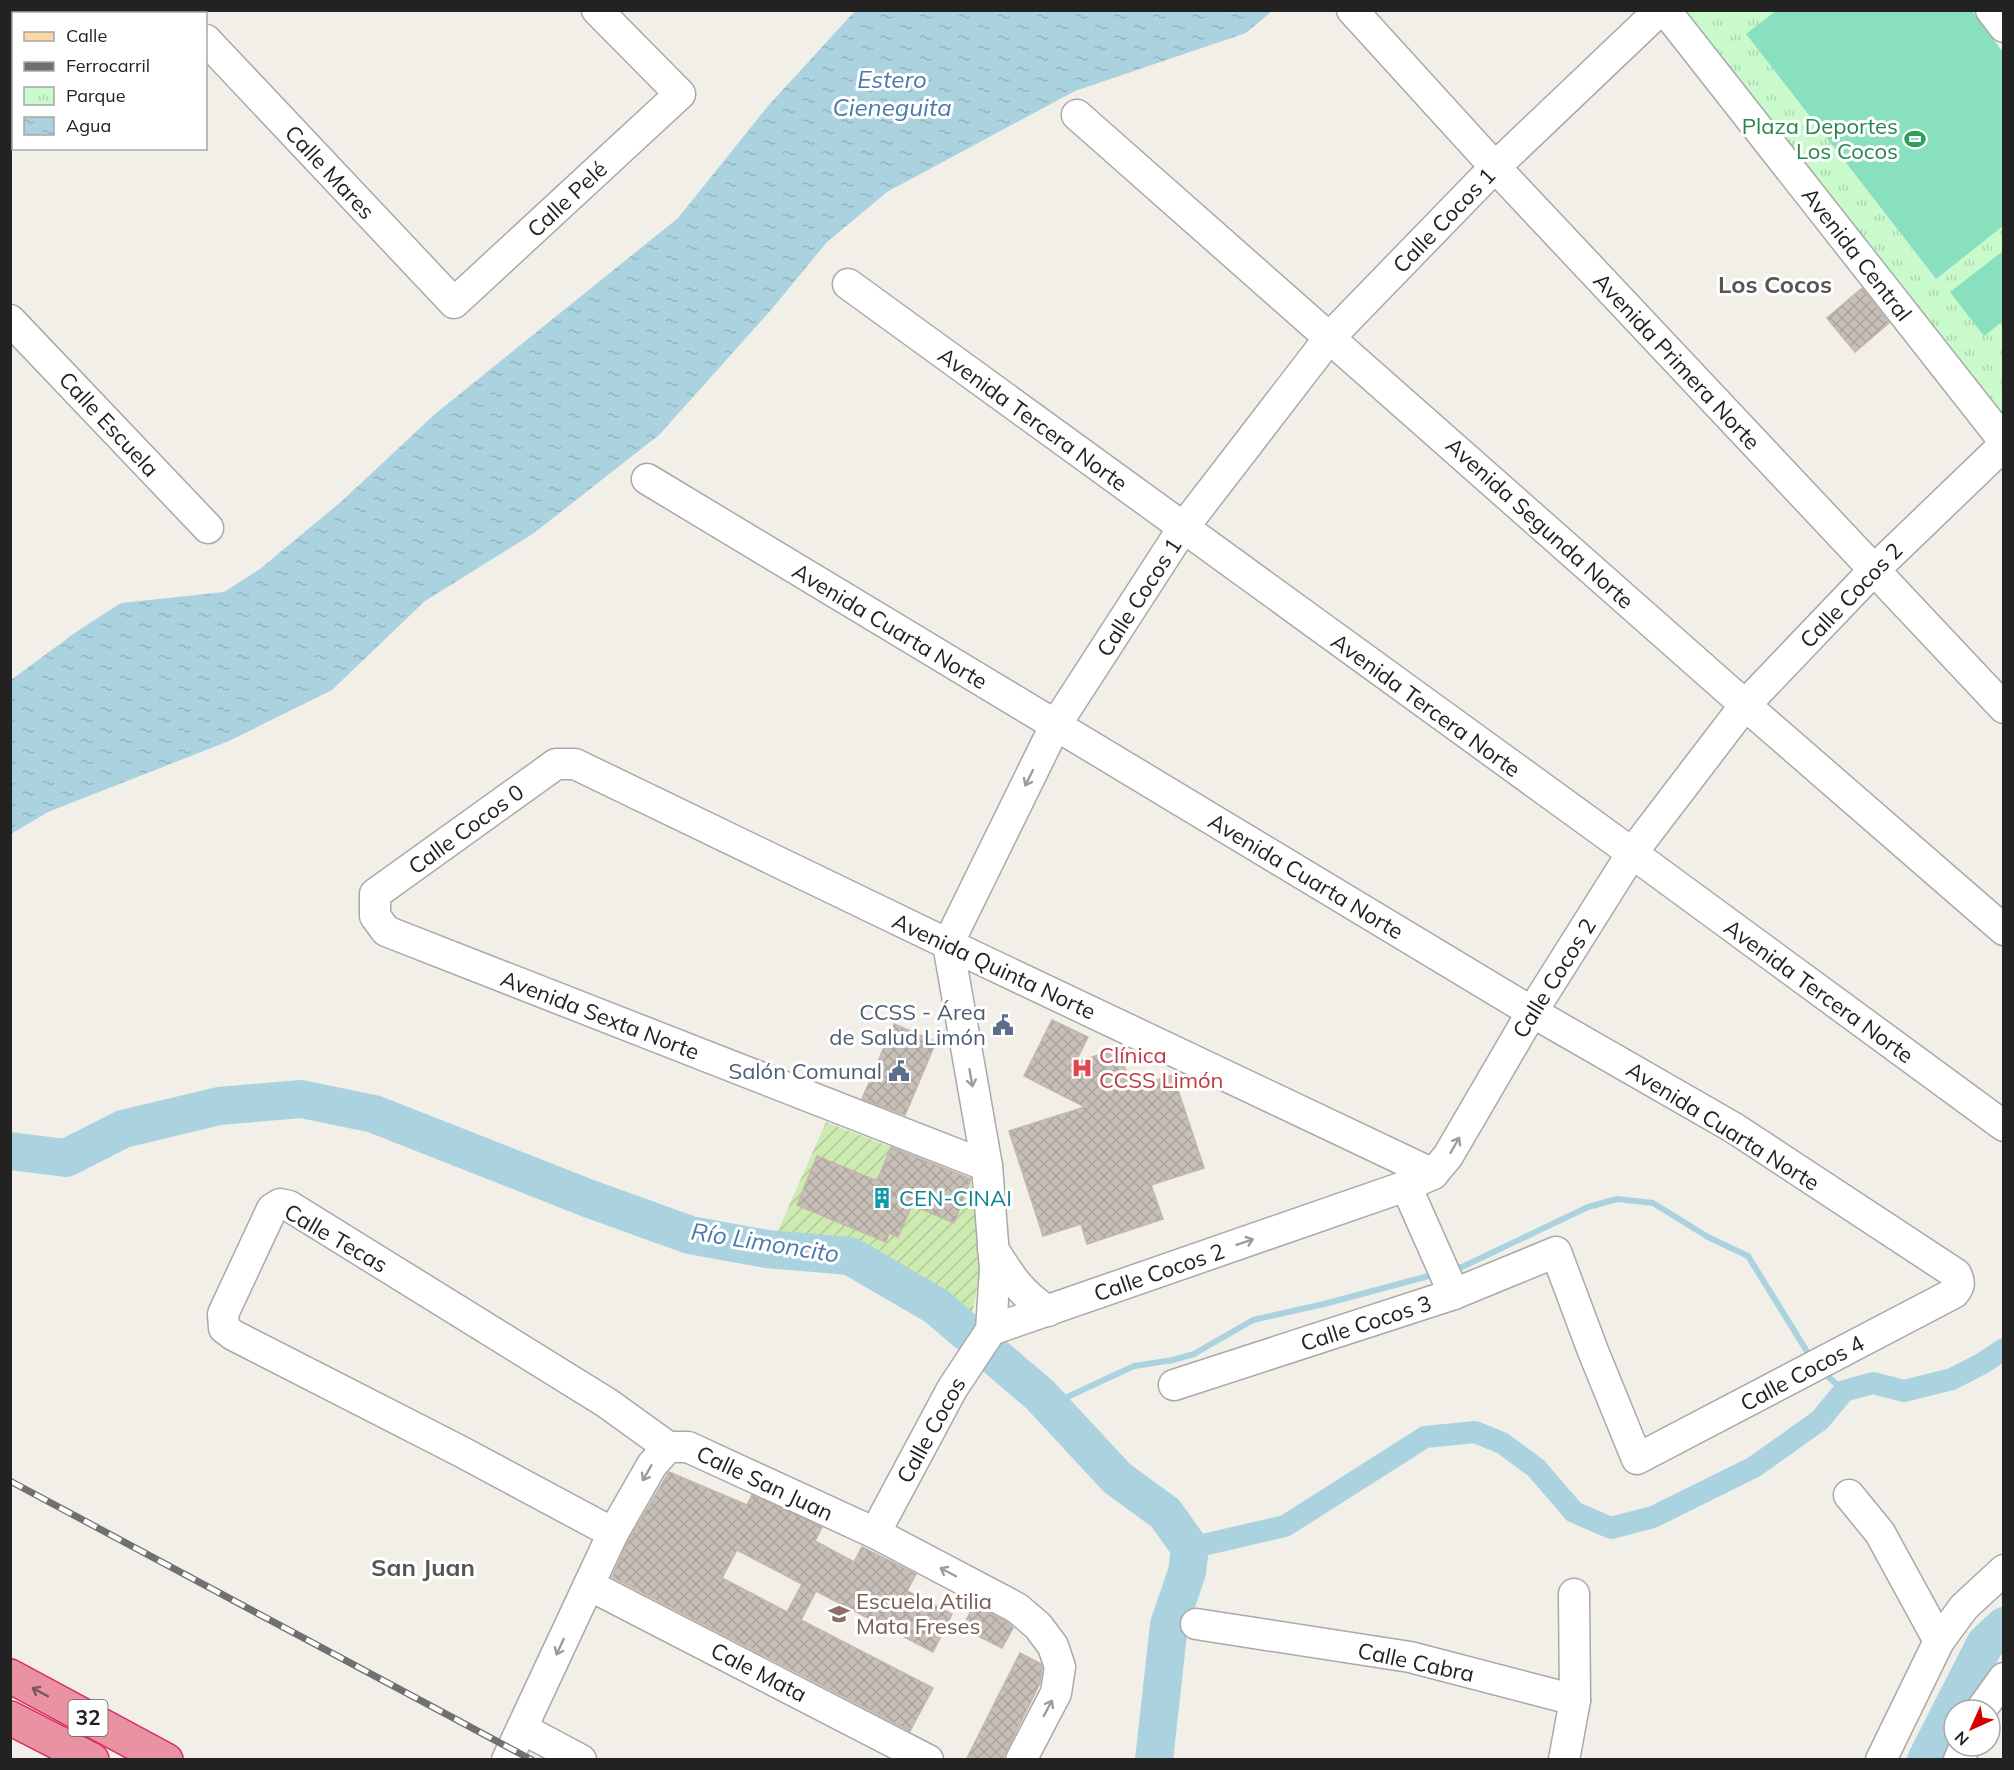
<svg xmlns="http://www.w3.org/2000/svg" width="2014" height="1770" font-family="Mulish,sans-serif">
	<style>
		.park { fill: url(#park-tufts) }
		.garden { fill: url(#garden-furrows) }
		.pitch { fill: #88e0be }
		.water { fill: url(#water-ripples) }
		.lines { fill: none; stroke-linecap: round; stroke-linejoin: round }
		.stream { stroke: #aad3df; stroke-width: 6 }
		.canal { stroke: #aad3df; stroke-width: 22 }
		.river { stroke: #aad3df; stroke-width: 38 }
		.building { fill: url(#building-cross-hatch); stroke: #c4b6ab; stroke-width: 1.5; fill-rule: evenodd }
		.minor-casing { stroke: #a9a9a9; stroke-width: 33 }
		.major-casing { stroke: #a06b00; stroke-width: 36 }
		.highway-casing { stroke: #dc2a67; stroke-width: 36 }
		.minor { stroke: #fff; stroke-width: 30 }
		.major { stroke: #fcd6a4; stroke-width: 33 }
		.highway { stroke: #e892a2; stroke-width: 33 }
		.rail-casing { stroke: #707070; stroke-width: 7 }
		.rail { stroke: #fff; stroke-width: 4.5; stroke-dasharray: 14; stroke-linecap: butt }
		.oneway { stroke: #9c9c9c }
		.oneway2 { stroke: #7b545c }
		.labels { text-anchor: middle; stroke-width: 6; stroke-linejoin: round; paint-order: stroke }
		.shield { fill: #fff; stroke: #646464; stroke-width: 1.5 }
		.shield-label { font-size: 21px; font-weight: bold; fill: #222 }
		.leisure-label { font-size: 22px; fill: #27864d; stroke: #fff; text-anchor: end }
		.street-label { font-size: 22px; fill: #222; stroke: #fff }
		.service-label { font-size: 22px; fill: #4e5e75; stroke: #fff; text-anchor: end }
		.health-label { font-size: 22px; fill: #be3a42; stroke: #fff; text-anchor: start }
		.culture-label { font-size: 22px; fill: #0d838f; stroke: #fff; text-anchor: start }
		.education-label { font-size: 22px; fill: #785e54; stroke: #fff; text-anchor: start }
		.water-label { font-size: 24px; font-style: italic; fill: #4a7aab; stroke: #fff }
		.neighbourhood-label { font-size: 24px; font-weight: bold; fill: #555; stroke: #fff }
	</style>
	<defs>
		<pattern id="park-tufts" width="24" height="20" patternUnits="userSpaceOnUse" patternTransform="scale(1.5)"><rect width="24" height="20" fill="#c8facc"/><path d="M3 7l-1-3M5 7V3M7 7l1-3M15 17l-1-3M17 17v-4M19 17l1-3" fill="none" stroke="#acd6af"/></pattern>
		<pattern id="garden-furrows" width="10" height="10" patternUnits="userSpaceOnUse" patternTransform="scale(1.5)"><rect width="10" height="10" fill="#cdebb0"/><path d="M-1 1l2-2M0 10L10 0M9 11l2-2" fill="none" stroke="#b0c997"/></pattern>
		<pattern id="water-ripples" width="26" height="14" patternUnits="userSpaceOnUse" patternTransform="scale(1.5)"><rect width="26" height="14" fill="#aad3df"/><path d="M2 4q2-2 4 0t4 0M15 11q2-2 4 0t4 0" fill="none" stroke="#92b5bf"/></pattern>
		<pattern id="building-cross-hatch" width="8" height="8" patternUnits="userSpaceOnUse" patternTransform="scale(1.5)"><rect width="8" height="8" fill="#c7bfb8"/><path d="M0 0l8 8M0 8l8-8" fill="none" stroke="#aba49e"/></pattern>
	</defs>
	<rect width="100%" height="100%" fill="#f2efe9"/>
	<polygon class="park" points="1686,11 1777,11 1746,34 1935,279 2003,226 2003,411 2001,412"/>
	<polygon class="garden" points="826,1122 891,1147 879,1175 896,1182 908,1155 927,1161 913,1196 817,1157 797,1205 885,1241 889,1233 898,1237 905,1221 900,1200 954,1223 971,1180 981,1230 982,1260 972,1316 943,1296 850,1244 777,1233"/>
	<g class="pitch">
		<polygon points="1777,10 1972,11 2003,52 2003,226 1936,279 1746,34"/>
		<polygon points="2003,251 2003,321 1984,336 1950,292"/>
	</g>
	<polygon class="water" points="855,11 1272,11 1246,33 1075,91 887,192 827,242 771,310 659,435 534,533 425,601 332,690 229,741 48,812 11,834 11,680 76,632 121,603 224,592 260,569 343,500 435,414 678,218 768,106"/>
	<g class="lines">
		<g class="stream">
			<polyline points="1451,1270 1462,1267 1588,1207 1617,1199 1653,1203 1708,1237 1748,1256 1811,1358"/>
			<polyline points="1823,1372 1844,1391"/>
			<polyline points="1050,1405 1134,1366 1173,1360 1194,1354 1253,1320 1324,1304 1436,1274"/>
		</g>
		<polyline class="canal" points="1190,1548 1285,1526 1425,1437 1475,1432 1502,1443 1536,1468 1574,1512 1611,1528 1653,1517 1754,1467 1820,1420 1844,1391 1873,1383 1904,1391 1952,1379 1983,1363 2004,1349"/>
		<g class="river">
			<polyline points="10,1151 66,1158 123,1129 219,1106 301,1099 374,1114 590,1199 690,1235 767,1249 850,1256 936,1306 1040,1395 1117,1478 1165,1513 1190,1548 1187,1572 1169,1625 1154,1760"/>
			<polyline points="1926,1760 1985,1644 2004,1626"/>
		</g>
	</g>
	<g class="building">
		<polygon points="1862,288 1889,323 1855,352 1827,318"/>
		<polygon points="1052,1020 1088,1037 1075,1063 1110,1051 1113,1060 1121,1057 1129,1079 1141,1075 1144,1084 1173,1075 1204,1168 1151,1185 1163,1219 1087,1244 1081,1224 1043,1236 1009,1131 1085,1107 1024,1076"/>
		<polygon points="894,1024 936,1042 905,1115 862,1099"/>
		<polygon points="891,1147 971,1179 954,1223 912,1205 898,1237 889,1233 886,1242 797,1205 817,1156 877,1181"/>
		<path d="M 669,1472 L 747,1505 L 752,1495 L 822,1527 L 815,1541 L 854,1562 L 862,1547 L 916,1574 L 907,1591 L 952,1614 L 933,1652 L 816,1591 L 801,1620 L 933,1688 L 910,1731 L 612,1577 L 628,1541 ZM 737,1550 L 802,1584 L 787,1612 L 722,1578 Z"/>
		<polygon points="974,1605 1007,1622 1013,1628 1002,1648 962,1628"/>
		<polygon points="1020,1653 1041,1664 1042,1668 1040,1683 1002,1760 966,1760"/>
	</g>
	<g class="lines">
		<defs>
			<g id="minor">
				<polyline points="177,10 180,14"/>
				<polyline points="1352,10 1495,167 2004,708"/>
				<polyline points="1665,10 2004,441"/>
				<polyline points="1991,10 2004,27"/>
				<polyline points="206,40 454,303 680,94 597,10"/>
				<polyline points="1077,115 1745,705 2004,930"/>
				<polyline points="848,284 1632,853 2004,1126"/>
				<polyline points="10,320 208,528"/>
				<path d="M 647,479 L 1532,1012 L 1734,1128 L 1956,1274 C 1960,1282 1960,1286 1954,1293 L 1637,1459 L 1593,1351 L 1556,1252 L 1454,1294 L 1174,1385"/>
				<polyline points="987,1166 386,931 375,916 375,894 556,764 575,764 948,944 1433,1174"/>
				<polyline points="1406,1186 1454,1294"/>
				<path d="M 993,1249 C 1010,1276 1021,1294 1048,1311"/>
				<polyline points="991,1330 1406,1186 1433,1174 1448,1156 1532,1012 1632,853 1745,705 1873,571 2004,445"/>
				<polyline points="1849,1495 1880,1533 1939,1641"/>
				<polyline points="613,1533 460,1451 233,1335 224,1328 223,1314 272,1209 280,1204 289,1206 607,1403 668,1447"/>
				<polyline points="875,1533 952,1389 991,1330 995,1269 987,1166 948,944 1055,726 1183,528 1330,337 1495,167 1660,10"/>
				<polyline points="589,1585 928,1760"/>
				<polyline points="1574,1594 1575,1700"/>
				<polyline points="1196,1624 1410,1657 1575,1700 1564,1760"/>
				<polyline points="1981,1710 2004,1678"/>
				<polyline points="523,1729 581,1760"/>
				<polyline points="507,1760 613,1533 652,1465 668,1447 688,1447 875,1533 1017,1608 1038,1626 1053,1646 1060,1667 1056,1693 1021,1760"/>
				<polyline points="1881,1760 1939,1641 1964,1607 2004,1570"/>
				<polyline points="1959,1760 1965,1746"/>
			</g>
			<g id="major">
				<polyline points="97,14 101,10"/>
				<polyline points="10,96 14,93"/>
			</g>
			<g id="highway">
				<polyline points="10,1676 166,1760"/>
				<polyline points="10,1718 92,1760"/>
			</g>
		</defs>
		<use href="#minor" class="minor-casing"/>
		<use href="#major" class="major-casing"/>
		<use href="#highway" class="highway-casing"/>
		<use href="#minor" class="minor"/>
		<use href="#major" class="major"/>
		<use href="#highway" class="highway"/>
		<defs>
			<polyline id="rail" points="10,1481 532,1760"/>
		</defs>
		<use href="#rail" class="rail-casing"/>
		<use href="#rail" class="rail"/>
	</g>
	<defs><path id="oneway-shaft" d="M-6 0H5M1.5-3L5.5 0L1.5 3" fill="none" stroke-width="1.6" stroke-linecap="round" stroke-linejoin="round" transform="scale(1.5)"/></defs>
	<g class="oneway">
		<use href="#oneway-shaft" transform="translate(1029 778) rotate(116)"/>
		<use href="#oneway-shaft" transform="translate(971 1078) rotate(80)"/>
		<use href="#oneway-shaft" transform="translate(1455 1145) rotate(-60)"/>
		<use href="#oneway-shaft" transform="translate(1245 1242) rotate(-19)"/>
		<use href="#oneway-shaft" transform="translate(647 1473) rotate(120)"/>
		<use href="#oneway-shaft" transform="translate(948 1572) rotate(-152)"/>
		<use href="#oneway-shaft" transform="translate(560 1647) rotate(115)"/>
		<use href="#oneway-shaft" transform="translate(1048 1708) rotate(-62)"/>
	</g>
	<use class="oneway2" href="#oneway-shaft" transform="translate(40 1692) rotate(-152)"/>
	<defs>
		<symbol id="stadium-bare" viewBox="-9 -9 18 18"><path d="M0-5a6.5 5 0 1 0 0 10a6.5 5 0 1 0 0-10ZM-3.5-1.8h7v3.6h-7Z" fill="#2e9e5b" stroke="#fff" stroke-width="2.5" paint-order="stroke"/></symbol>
		<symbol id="civic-bare" viewBox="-9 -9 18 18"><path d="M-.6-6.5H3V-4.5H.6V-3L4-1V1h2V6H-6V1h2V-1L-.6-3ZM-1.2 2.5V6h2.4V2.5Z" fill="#5c6f8a" stroke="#fff" stroke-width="2.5" paint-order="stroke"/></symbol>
		<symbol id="hospital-bare" viewBox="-9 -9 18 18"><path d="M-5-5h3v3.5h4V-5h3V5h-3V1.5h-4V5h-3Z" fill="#e0444e" stroke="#fff" stroke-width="2.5" paint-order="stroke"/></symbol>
		<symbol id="building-bare" viewBox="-9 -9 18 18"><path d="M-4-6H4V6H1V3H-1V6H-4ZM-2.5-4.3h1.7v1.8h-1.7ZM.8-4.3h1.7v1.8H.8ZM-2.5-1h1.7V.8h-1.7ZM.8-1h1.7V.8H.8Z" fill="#0f9aa8" stroke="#fff" stroke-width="2.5" paint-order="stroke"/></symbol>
		<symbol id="school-bare" viewBox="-9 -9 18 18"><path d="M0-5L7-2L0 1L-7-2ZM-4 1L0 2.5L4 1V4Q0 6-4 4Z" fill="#8d6e63" stroke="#fff" stroke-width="2.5" paint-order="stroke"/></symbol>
	</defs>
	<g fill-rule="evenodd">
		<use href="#stadium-bare" x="1900" y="124" width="30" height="30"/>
		<use href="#civic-bare" x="988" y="1010" width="30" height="30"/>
		<use href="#hospital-bare" x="1067" y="1053" width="30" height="30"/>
		<use href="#civic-bare" x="884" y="1056" width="30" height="30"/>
		<use href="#building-bare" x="867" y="1183" width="30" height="30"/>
		<use href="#school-bare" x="824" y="1599" width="30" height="30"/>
	</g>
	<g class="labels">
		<rect class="shield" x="68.5" y="1700" width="39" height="36" rx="4.5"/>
		<g class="shield-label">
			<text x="88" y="1725">32</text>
		</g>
		<g class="leisure-label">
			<text x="1898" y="134">Plaza Deportes<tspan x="1898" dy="25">Los Cocos</tspan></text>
		</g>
		<g class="street-label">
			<text transform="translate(330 172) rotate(47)" y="8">Calle Mares</text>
			<text transform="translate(567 199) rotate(-43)" y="8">Calle Pelé</text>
			<text transform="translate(1444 220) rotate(-46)" y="8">Calle Cocos 1</text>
			<text transform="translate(1857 254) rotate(52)" y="8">Avenida Central</text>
			<text transform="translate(1677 361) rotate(47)" y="8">Avenida Primera Norte</text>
			<text transform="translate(1033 419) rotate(36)" y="8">Avenida Tercera Norte</text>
			<text transform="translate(109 424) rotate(47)" y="8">Calle Escuela</text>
			<text transform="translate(1540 523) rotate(42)" y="8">Avenida Segunda Norte</text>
			<text transform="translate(1851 595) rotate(-46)" y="8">Calle Cocos 2</text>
			<text transform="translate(1139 597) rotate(-57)" y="8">Calle Cocos 1</text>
			<text transform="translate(890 626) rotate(31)" y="8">Avenida Cuarta Norte</text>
			<text transform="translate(1426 705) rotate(36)" y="8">Avenida Tercera Norte</text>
			<text transform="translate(466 829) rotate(-36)" y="8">Calle Cocos 0</text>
			<text transform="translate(1306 876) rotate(31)" y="8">Avenida Cuarta Norte</text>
			<text transform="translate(994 966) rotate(25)" y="8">Avenida Quinta Norte</text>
			<text transform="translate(1554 978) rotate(-58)" y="8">Calle Cocos 2</text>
			<text transform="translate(1819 991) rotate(36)" y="8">Avenida Tercera Norte</text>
			<text transform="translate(600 1015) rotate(21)" y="8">Avenida Sexta Norte</text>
			<text transform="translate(1723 1126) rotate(32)" y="8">Avenida Cuarta Norte</text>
			<text transform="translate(336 1238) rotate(30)" y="8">Calle Tecas</text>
			<text transform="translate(1159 1272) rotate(-19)" y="8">Calle Cocos 2</text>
			<text transform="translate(1366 1323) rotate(-18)" y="8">Calle Cocos 3</text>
			<text transform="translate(1802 1373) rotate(-28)" y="8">Calle Cocos 4</text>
			<text transform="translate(931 1430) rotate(-61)" y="8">Calle Cocos</text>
			<text transform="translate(765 1483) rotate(25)" y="8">Calle San Juan</text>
			<text transform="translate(1416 1662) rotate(12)" y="8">Calle Cabra</text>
			<text transform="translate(759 1672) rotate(27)" y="8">Cale Mata</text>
		</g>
		<g class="service-label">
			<text x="986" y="1020">CCSS - Área<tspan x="986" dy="25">de Salud Limón</tspan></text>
			<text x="882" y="1079">Salón Comunal</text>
		</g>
		<g class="health-label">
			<text x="1099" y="1063">Clínica<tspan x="1099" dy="25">CCSS Limón</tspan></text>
		</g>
		<g class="culture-label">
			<text x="899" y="1206">CEN-CINAI</text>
		</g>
		<g class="education-label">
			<text x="856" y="1609">Escuela Atilia<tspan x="856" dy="25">Mata Freses</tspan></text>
		</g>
		<g class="water-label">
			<text x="892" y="88">Estero<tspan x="892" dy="28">Cieneguita</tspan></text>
			<text transform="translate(765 1243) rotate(9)" y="8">Río Limoncito</text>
		</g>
		<g class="neighbourhood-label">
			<text x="1775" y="293">Los Cocos</text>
			<text x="423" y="1576">San Juan</text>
		</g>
	</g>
	<rect width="2014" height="1770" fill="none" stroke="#222222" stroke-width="24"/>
	<rect x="12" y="12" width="195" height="138" fill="#ffffff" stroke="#a7a7a7" stroke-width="1.5"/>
	<rect x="24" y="32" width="30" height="9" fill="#fcd6a4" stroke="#a7a7a7" stroke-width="1.5"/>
	<text x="66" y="42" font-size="18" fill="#222222">Calle</text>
	<rect x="24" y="62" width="30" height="9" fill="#707070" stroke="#a7a7a7" stroke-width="1.5"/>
	<text x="66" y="72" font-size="18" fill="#222222">Ferrocarril</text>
	<rect x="24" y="87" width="30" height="18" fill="url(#park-tufts)" stroke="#a7a7a7" stroke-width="1.5"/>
	<text x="66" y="102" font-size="18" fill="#222222">Parque</text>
	<rect x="24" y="117" width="30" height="18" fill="url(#water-ripples)" stroke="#a7a7a7" stroke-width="1.5"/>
	<text x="66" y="132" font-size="18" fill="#222222">Agua</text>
	<g transform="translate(1972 1728) rotate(225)"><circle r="28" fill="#ffffff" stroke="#a7a7a7" stroke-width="1.5"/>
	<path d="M0-4.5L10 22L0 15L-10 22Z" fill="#d40000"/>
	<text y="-9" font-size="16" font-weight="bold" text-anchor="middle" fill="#222222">N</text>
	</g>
</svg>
